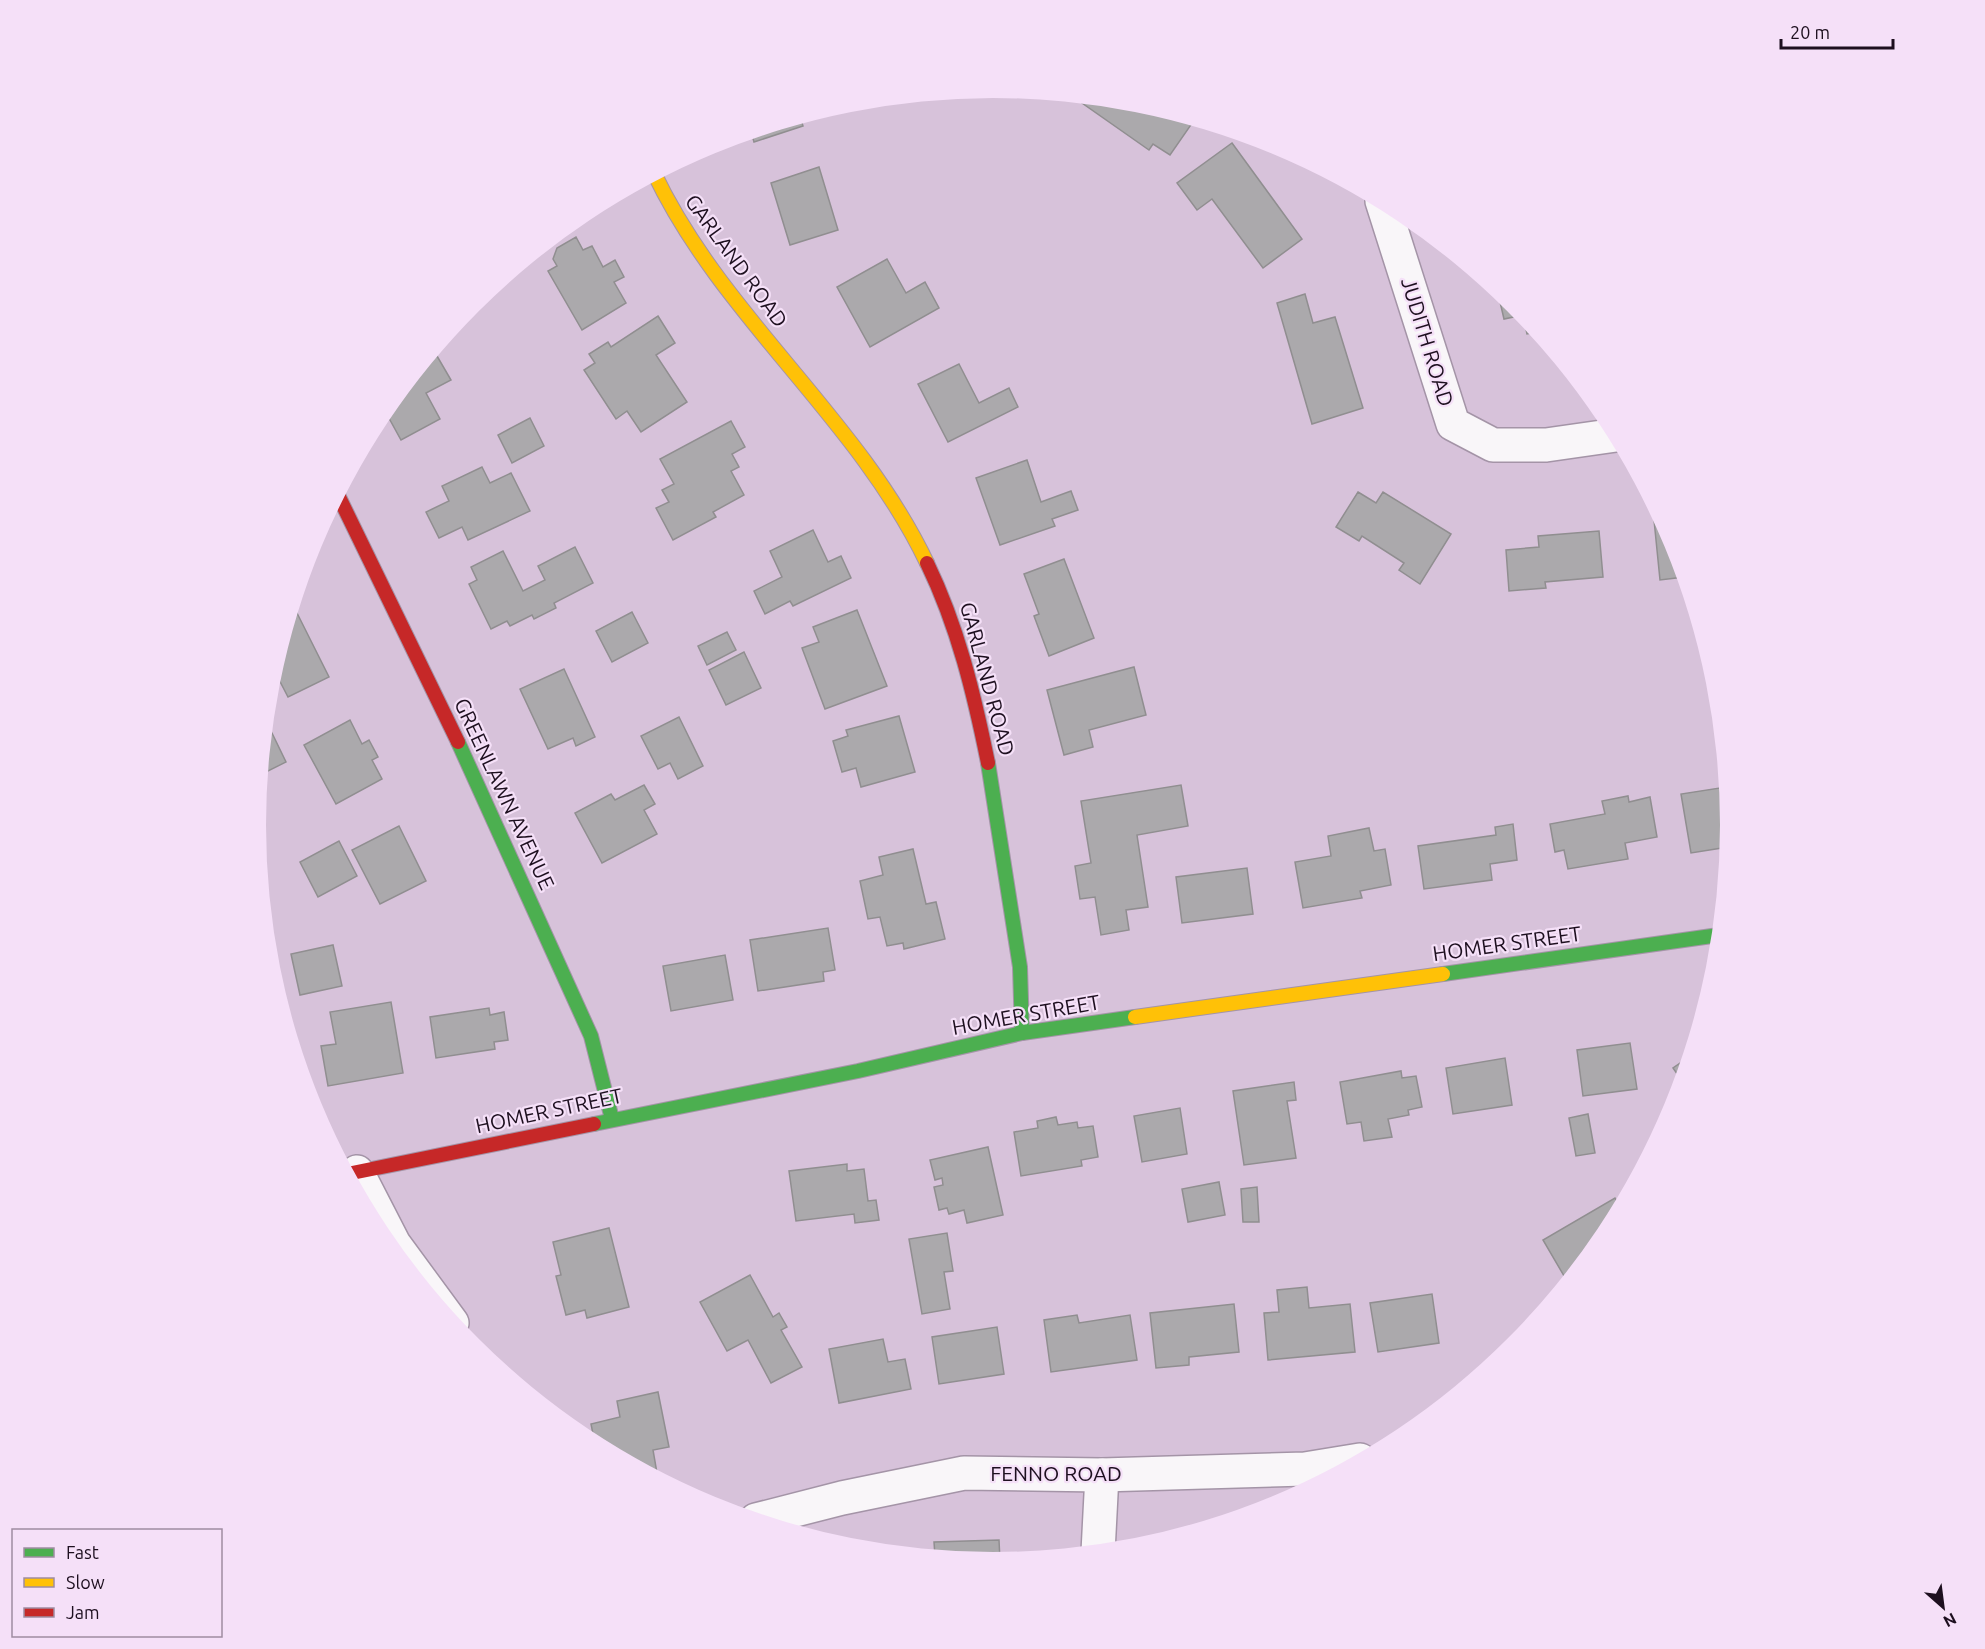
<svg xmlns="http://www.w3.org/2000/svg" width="1985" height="1649" font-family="Ubuntu,sans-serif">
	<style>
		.building { fill: #aba9ac; stroke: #908e90; stroke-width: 1.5 }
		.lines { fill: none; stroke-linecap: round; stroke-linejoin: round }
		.street-casing { stroke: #a494a7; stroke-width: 36 }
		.fast-casing { stroke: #a494a7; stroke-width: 16 }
		.slow-casing { stroke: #a494a7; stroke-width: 16 }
		.jam-casing { stroke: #a494a7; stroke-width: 16 }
		.street { stroke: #f9f6f9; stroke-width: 33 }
		.fast { stroke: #4caf50; stroke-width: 14 }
		.slow { stroke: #ffc107; stroke-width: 14 }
		.jam { stroke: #c62828; stroke-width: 14 }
		.labels { text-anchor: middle; stroke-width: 4.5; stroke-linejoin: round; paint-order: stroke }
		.street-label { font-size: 21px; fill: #1d0f1f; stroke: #f5e0f8 }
	</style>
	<rect width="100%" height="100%" fill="#d7c2da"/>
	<g class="building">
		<polygon points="1086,96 1137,101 1195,119 1170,155 1153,144 1149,150 1082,103"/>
		<polygon points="800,116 803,126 754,142 751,131"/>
		<polygon points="1232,143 1302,239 1263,268 1212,199 1197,210 1177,183"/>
		<polygon points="819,167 838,230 790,245 771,183"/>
		<polygon points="576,237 583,250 592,246 603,267 615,260 624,277 614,282 626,303 582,330 548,271 557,266 553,259 557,248"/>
		<polygon points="887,259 906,293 925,282 939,308 870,347 837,287"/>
		<polygon points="1497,289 1514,303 1538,332 1527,334 1523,315 1504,319"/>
		<polygon points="1305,294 1313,323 1335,317 1363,408 1312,424 1277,303"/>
		<polygon points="658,316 675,343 656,355 687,402 641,432 627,411 616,419 584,370 595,363 589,354 608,342 611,347"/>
		<polygon points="437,356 451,380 426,393 440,419 401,440 384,409 420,365"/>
		<polygon points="959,364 979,403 1009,388 1018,407 948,442 918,384"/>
		<polygon points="530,418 544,446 512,463 498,435"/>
		<polygon points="731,421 745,447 732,454 739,467 731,471 744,495 713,512 716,517 673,540 656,508 669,502 662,490 674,484 660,459"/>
		<polygon points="1027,460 1041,502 1071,491 1078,510 1052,519 1055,526 1000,545 976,478"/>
		<polygon points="482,467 490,483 511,473 530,511 468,540 462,527 439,538 426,512 449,501 442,486"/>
		<polygon points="1358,492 1376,503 1383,492 1451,534 1420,584 1399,570 1404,563 1362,536 1359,541 1336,527"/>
		<polygon points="1661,519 1674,543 1684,577 1660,580 1654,520"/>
		<polygon points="813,530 828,562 841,556 851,578 793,606 790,601 765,614 754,591 782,577 770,551"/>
		<polygon points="1599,531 1603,577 1545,582 1546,588 1509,591 1506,550 1539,547 1538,536"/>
		<polygon points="575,547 593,583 554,603 556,608 534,619 532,615 510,626 507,621 491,629 469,584 477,580 471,567 503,551 523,591 545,580 538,566"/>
		<polygon points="1064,559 1094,638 1049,656 1034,616 1039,614 1024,574"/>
		<polygon points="857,610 887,686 825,709 802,648 819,642 813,627"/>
		<polygon points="632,612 648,643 612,662 596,631"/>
		<polygon points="297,613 329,677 288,697 273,668 288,617"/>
		<polygon points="727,632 736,650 707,665 698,646"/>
		<polygon points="744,652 761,688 726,705 709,670"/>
		<polygon points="1134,667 1146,715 1089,730 1093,747 1064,755 1047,690"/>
		<polygon points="564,669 595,737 576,746 573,738 548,749 520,689"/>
		<polygon points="899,716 915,772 861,787 856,768 842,772 833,741 848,736 846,730"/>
		<polygon points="679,717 703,766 678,779 670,763 658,769 641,736"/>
		<polygon points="350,720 362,744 369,740 378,757 372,760 382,779 336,804 304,745"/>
		<polygon points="271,731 286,762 260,775 264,734"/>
		<polygon points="644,785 655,804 644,810 657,834 602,863 575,813 611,794 615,800"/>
		<polygon points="1181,785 1188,826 1137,835 1148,907 1126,910 1129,930 1101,935 1095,897 1080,899 1075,866 1091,863 1081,801"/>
		<polygon points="1726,787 1730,825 1728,847 1691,853 1681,794"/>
		<polygon points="1628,796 1629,802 1650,797 1657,837 1625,843 1628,859 1568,869 1564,850 1555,852 1550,824 1605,814 1602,801"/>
		<polygon points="1513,824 1517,860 1490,864 1492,880 1424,889 1418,846 1496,835 1495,827"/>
		<polygon points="399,826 426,881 380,904 352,850"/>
		<polygon points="255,827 264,846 257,850"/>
		<polygon points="1369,828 1374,851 1385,849 1391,885 1360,891 1362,898 1303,908 1295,862 1331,856 1328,836"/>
		<polygon points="339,841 357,876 318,897 300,862"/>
		<polygon points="913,849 926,904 936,902 945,939 904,949 903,943 887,946 880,917 868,919 860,881 883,875 879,857"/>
		<polygon points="1247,868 1253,914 1182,923 1176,877"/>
		<polygon points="828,928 835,970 823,972 824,981 758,991 750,940"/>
		<polygon points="333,945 342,986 300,995 291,954"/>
		<polygon points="725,955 733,1000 671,1011 663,966"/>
		<polygon points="273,957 282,999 279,999 269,968 268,958"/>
		<polygon points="391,1002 403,1073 328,1086 321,1046 336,1044 330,1012"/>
		<polygon points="489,1008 490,1015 504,1012 508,1040 494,1042 495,1049 436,1058 430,1017"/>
		<polygon points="1630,1043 1637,1089 1583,1096 1577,1050"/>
		<polygon points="1689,1057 1682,1081 1673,1068"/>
		<polygon points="1505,1058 1512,1105 1453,1114 1446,1068"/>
		<polygon points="1401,1071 1402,1078 1416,1076 1422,1107 1408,1110 1409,1115 1388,1119 1392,1137 1364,1141 1361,1122 1347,1124 1340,1082"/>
		<polygon points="1294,1082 1296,1100 1287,1101 1296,1158 1244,1165 1233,1091"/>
		<polygon points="1180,1108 1187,1154 1142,1162 1134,1116"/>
		<polygon points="1588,1114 1595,1153 1576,1156 1569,1118"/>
		<polygon points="1056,1117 1058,1125 1077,1122 1078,1128 1093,1126 1098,1157 1081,1160 1082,1166 1021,1176 1014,1132 1038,1128 1037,1121"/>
		<polygon points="988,1147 1003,1215 967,1223 964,1210 949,1214 947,1208 939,1210 934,1187 943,1185 942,1178 935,1180 930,1160"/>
		<polygon points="847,1164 847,1171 864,1169 868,1201 876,1200 879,1220 855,1223 854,1214 796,1221 789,1171"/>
		<polygon points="1219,1182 1225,1215 1188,1222 1182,1189"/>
		<polygon points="1257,1187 1259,1222 1243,1222 1241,1189"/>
		<polygon points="1615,1198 1620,1207 1606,1235 1567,1281 1543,1240"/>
		<polygon points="609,1228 629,1307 587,1318 585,1310 566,1315 556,1276 561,1275 553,1242"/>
		<polygon points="947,1233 953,1271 944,1272 950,1309 922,1314 909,1239"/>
		<polygon points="750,1275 773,1317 779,1313 787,1327 781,1330 802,1367 771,1383 748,1340 727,1351 700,1302"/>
		<polygon points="1307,1287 1309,1308 1350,1304 1355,1352 1268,1360 1264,1313 1279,1312 1277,1290"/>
		<polygon points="1432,1294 1439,1343 1378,1352 1370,1303"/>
		<polygon points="1234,1304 1239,1352 1189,1357 1189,1365 1156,1368 1150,1313"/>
		<polygon points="1077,1315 1079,1323 1130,1315 1137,1360 1051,1372 1044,1320"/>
		<polygon points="997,1327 1004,1374 939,1384 932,1337"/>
		<polygon points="883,1339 888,1362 905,1359 911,1389 839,1403 829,1349"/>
		<polygon points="658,1392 669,1447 653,1450 657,1473 652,1475 595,1444 591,1424 620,1417 617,1401"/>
		<polygon points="999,1540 1000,1561 935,1556 934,1542"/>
	</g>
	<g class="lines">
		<defs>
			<g id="street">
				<polyline points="1382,201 1453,424 1493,445 1546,445 1616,435"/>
				<polyline points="357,1172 394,1244 452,1323"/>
				<polyline points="756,1520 842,1498 964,1473 1102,1475 1305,1469 1360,1460"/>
				<polyline points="1098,1552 1102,1475"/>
			</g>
			<g id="fast">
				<polyline points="458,742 591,1036 612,1119"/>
				<polyline points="988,763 1020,967 1022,1033"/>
				<polyline points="1443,974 1719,935"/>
				<polyline points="594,1124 858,1071 1022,1033 1135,1017"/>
			</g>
			<g id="slow">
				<path d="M 654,173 C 723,318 858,418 927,563"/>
				<polyline points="1135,1017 1443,974"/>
			</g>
			<g id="jam">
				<polyline points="337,493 458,742"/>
				<path d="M 927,563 C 958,627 974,694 988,763"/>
				<polyline points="347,1174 594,1124"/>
			</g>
		</defs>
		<use href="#street" class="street-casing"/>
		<use href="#fast" class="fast-casing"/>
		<use href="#slow" class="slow-casing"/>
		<use href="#jam" class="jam-casing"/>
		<use href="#street" class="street"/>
		<use href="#fast" class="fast"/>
		<use href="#slow" class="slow"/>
		<use href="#jam" class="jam"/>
	</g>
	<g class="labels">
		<g class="street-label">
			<text transform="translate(736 261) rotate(54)" y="7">GARLAND ROAD</text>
			<text transform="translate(1427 342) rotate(73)" y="7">JUDITH ROAD</text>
			<text transform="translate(987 679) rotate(75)" y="7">GARLAND ROAD</text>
			<text transform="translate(504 794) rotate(65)" y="7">GREENLAWN AVENUE</text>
			<text transform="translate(1507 944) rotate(-8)" y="7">HOMER STREET</text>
			<text transform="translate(1026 1015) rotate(-10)" y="7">HOMER STREET</text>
			<text transform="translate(549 1111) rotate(-12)" y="7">HOMER STREET</text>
			<text x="1056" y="1481">FENNO ROAD</text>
		</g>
	</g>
	<path d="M0 0H1985V1649H0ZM266 825a727 727 0 1 1 1454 0a727 727 0 1 1-1454 0Z" fill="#f5e0f8" fill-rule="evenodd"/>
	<rect x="12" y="1529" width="210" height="108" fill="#f5e0f8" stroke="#9f8ca1" stroke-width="1.5"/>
	<rect x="24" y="1548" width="30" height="9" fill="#4caf50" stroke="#9f8ca1" stroke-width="1.5"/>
	<text x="66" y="1559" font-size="18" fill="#1d0f1f">Fast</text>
	<rect x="24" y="1578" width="30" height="9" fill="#ffc107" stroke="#9f8ca1" stroke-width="1.5"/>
	<text x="66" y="1589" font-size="18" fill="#1d0f1f">Slow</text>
	<rect x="24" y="1608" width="30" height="9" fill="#c62828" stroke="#9f8ca1" stroke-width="1.5"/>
	<text x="66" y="1619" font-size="18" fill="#1d0f1f">Jam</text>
	<g transform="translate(1943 1607) rotate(152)" stroke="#f5e0f8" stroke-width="4.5" paint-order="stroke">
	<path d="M0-4.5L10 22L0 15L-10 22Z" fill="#1d0f1f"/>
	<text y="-9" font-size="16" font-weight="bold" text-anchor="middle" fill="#1d0f1f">N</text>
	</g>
	<path d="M1781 39v9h112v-9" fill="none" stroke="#1d0f1f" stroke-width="3"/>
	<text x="1790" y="39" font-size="18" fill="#1d0f1f" stroke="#f5e0f8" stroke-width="4.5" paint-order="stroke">20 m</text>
</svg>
